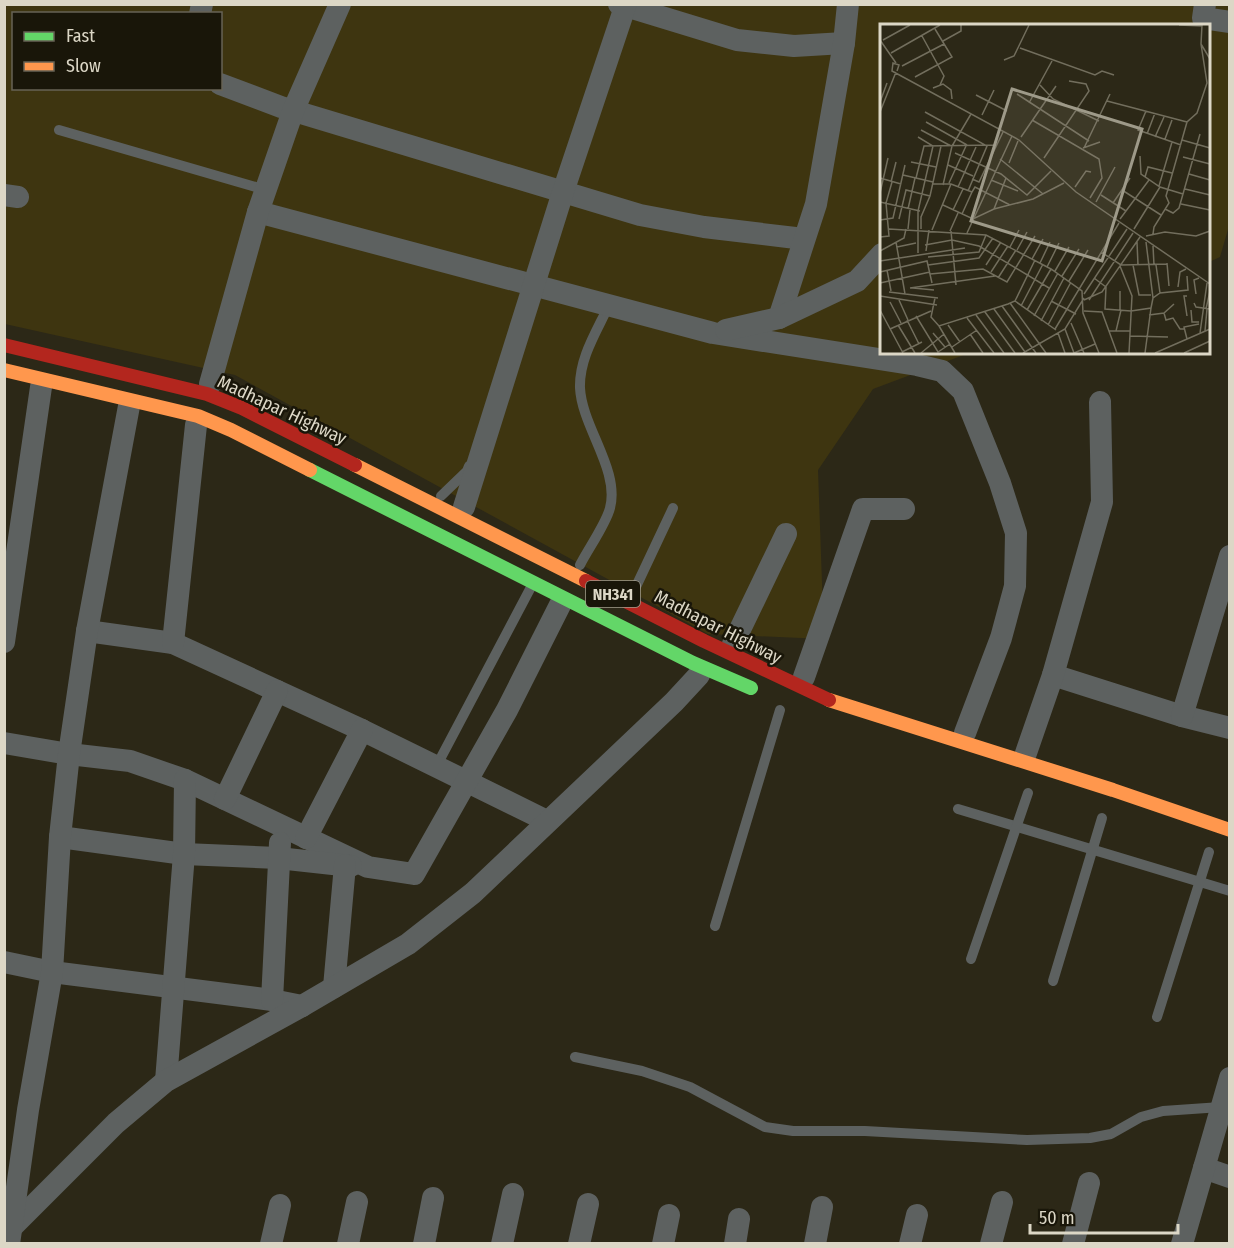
<svg xmlns="http://www.w3.org/2000/svg" width="1234" height="1248" font-family="'Fira Sans Condensed',sans-serif">
	<style>
		.built { fill: #3e3510; fill-rule: evenodd }
		.lines { fill: none; stroke-linecap: round; stroke-linejoin: round }
		.lane { stroke: #5d6160; stroke-width: 10 }
		.street { stroke: #5d6160; stroke-width: 22 }
		.fast { stroke: #63d668; stroke-width: 14 }
		.slow { stroke: #ff974d; stroke-width: 14 }
		.jam { stroke: #b3261e; stroke-width: 14 }
		.labels { text-anchor: middle; stroke-width: 5; stroke-linejoin: round; paint-order: stroke }
		.shield { fill: #191609; stroke: #a29d8d; stroke-width: 1.5 }
		.shield-label { font-size: 16px; font-weight: bold; fill: #dcd7c6 }
		.street-label { font-size: 18px; fill: #dcd7c6; stroke: #191609 }
		.inset-road { fill: none; stroke: #726e5d; stroke-width: 1.5 }
		.view { fill: #9e9a89; fill-opacity: 0.15; stroke: #9e9a89; stroke-width: 3 }
		.inset-edge { fill: none; stroke: #dcd7c6; stroke-width: 3 }
	</style>
	<rect width="100%" height="100%" fill="#2c2817"/>
	<path class="built" d="M 5,5 L 1229,5 L 1229,226 L 1220,257 L 1209,262 L 1208,26 L 882,26 L 882,352 L 969,353 L 873,389 L 818,470 L 824,639 L 708,634 L 235,375 L 5,324 ZM 14,14 L 220,14 L 220,88 L 14,88 Z"/>
	<g class="lines">
		<g class="lane">
			<polyline points="59,130 266,190"/>
			<polyline points="441,496 467,471 469,466"/>
			<path d="M 580,565 C 588,549 606,524 610,508 C 620,470 582,427 580,388 C 579,358 597,331 609,305"/>
			<polyline points="633,593 673,508"/>
			<polyline points="437,765 530,589"/>
			<polyline points="958,809 1230,891"/>
			<polyline points="715,926 780,710"/>
			<polyline points="971,959 1028,793"/>
			<polyline points="1053,981 1102,818"/>
			<polyline points="1157,1017 1209,852"/>
			<polyline points="575,1057 642,1071 690,1087 765,1127 793,1131 865,1131 1027,1140 1090,1138 1111,1134 1141,1117 1163,1111 1221,1107"/>
		</g>
		<g class="street">
			<polyline points="619,4 737,40 794,46 844,43"/>
			<polyline points="1205,4 1203,18 1230,22"/>
			<polyline points="200,14 202,4"/>
			<polyline points="220,84 281,107 640,215 704,227 804,239"/>
			<polyline points="4,195 18,197"/>
			<polyline points="258,212 713,333 917,365 942,371 963,391 1000,483 1016,533 1015,586 1001,638 965,733"/>
			<polyline points="779,318 816,204 844,43 848,4"/>
			<polyline points="726,330 779,318 857,281 882,254"/>
			<polyline points="210,384 258,212 293,111 340,4"/>
			<polyline points="464,507 563,192 626,4"/>
			<polyline points="87,631 173,643 362,730 547,821"/>
			<polyline points="4,642 41,387"/>
			<polyline points="173,643 196,425"/>
			<polyline points="733,644 786,534"/>
			<polyline points="1053,675 1182,716 1230,728"/>
			<polyline points="804,677 863,509 904,509"/>
			<polyline points="1182,716 1230,556"/>
			<polyline points="4,743 69,754 130,761 185,780 368,867 414,874 507,710 560,605"/>
			<polyline points="1026,753 1053,675 1102,502 1100,402"/>
			<polyline points="225,799 277,691"/>
			<polyline points="60,837 184,854 278,858 351,866"/>
			<polyline points="306,838 362,730"/>
			<polyline points="4,962 52,972 272,1000 302,1006"/>
			<polyline points="334,987 345,865"/>
			<polyline points="272,1000 280,843"/>
			<polyline points="166,1081 184,854 185,780"/>
			<polyline points="1204,1168 1230,1177"/>
			<polyline points="4,1227 11,1228 116,1123 166,1081 302,1006 408,944 473,893 674,702 699,675"/>
			<polyline points="9,1244 28,1110 52,972 60,837 69,754 87,631 129,406"/>
			<polyline points="271,1244 280,1205"/>
			<polyline points="348,1244 357,1202"/>
			<polyline points="424,1244 433,1198"/>
			<polyline points="502,1244 513,1194"/>
			<polyline points="579,1244 588,1204"/>
			<polyline points="663,1244 669,1215"/>
			<polyline points="735,1244 739,1219"/>
			<polyline points="815,1244 822,1207"/>
			<polyline points="910,1244 917,1215"/>
			<polyline points="991,1244 1002,1202"/>
			<polyline points="1073,1244 1089,1183"/>
			<polyline points="1182,1244 1230,1078"/>
		</g>
		<polyline class="fast" points="310,470 693,663 751,688"/>
		<g class="slow">
			<polyline points="4,370 198,416 231,430 310,470"/>
			<polyline points="355,465 586,581"/>
			<polyline points="829,700 1113,790 1230,830"/>
		</g>
		<g class="jam">
			<polyline points="4,345 207,394 242,408 355,465"/>
			<polyline points="586,581 704,641 829,700"/>
		</g>
	</g>
	<g class="labels">
		<rect class="shield" x="586" y="581" width="54" height="26" rx="4.5"/>
		<g class="shield-label">
			<text x="613" y="600">NH341</text>
		</g>
		<g class="street-label">
			<text transform="translate(282 410) rotate(25)" y="6">Madhapar Highway</text>
			<text transform="translate(718 627) rotate(27)" y="6">Madhapar Highway</text>
		</g>
	</g>
	<g transform="translate(880 24)">
		<rect width="330" height="330" fill="#2c2817"/>
		<path class="inset-road" d="M 299,1 L 322,2M 322,1 L 321,20 L 330,35M 42,12 L 64,52 L 60,61M 0,16 L 16,39M 3,16 L 30,1M 63,17 L 81,7 L 81,1M 140,24 L 215,51 L 222,47 L 234,51M 11,29 L 60,1M 124,36 L 134,32 L 149,1M 22,42 L 64,20M 17,47 L 19,41 L 13,39 L 12,47 L 139,116 L 196,168 L 330,260M 35,53 L 72,33 L 55,5M 160,61 L 173,75 L 219,97M 53,64 L 63,60 L 71,66 L 72,75M 137,70 L 209,117M 96,71 L 127,87M 227,77 L 307,98M 0,78 L 7,59M 149,79 L 172,37M 266,87 L 258,106 L 301,121M 0,88 L 16,48M 45,88 L 107,122 L 88,167M 102,91 L 114,66M 152,96 L 219,135 L 222,154 L 210,174M 46,98 L 87,121M 41,106 L 71,122M 267,110 L 275,89M 38,113 L 53,122 L 38,187 L 38,229M 141,113 L 176,62M 275,113 L 284,93M 285,115 L 292,96M 302,116 L 330,124M 203,124 L 220,118M 204,124 L 230,70M 75,129 L 121,150 L 147,171 L 171,147M 260,132 L 261,150 L 280,163 L 303,170M 303,133 L 330,140M 164,134 L 209,67 L 206,60 L 189,57M 120,135 L 163,170M 31,138 L 56,143M 129,139 L 138,117M 68,141 L 93,152M 309,150 L 330,156M 23,151 L 53,158M 265,153 L 268,143 L 292,149M 0,154 L 21,160M 36,154 L 44,122 L 117,121M 92,155 L 99,158 L 123,108M 111,156 L 138,167M 11,158 L 16,138M 69,159 L 86,122M 53,160 L 71,160 L 92,168 L 95,163 L 130,181M 63,161 L 72,122 L 91,90M 279,162 L 292,118M 78,163 L 96,123M 195,163 L 206,147 L 211,148M 305,165 L 330,171M 242,166 L 281,191M 0,169 L 8,134M 221,171 L 246,187M 0,178 L 40,187M 216,178 L 235,143M 233,179 L 250,154M 301,180 L 330,186M 63,181 L 93,195 L 114,185 L 153,175 L 184,159M 28,185 L 35,154M 114,185 L 126,154M 285,185 L 293,189 L 299,184 L 320,110M 73,186 L 83,165M 82,190 L 92,168M 19,195 L 26,166 L 50,172M 240,195 L 269,156M 0,196 L 13,194 L 25,141M 9,205 L 106,211 L 171,245 L 202,267 L 203,289 L 219,329M 28,205 L 30,186M 41,205 L 41,193 L 50,172 L 61,122M 254,205 L 280,163M 52,206 L 71,160M 70,207 L 78,189M 71,207 L 76,261M 87,209 L 132,112M 273,210 L 274,203 L 289,179 L 286,172 L 307,98 L 317,89 L 327,59 L 321,20M 266,212 L 285,208 L 316,212 L 330,207M 0,213 L 9,212 L 6,179 L 12,158M 16,218 L 25,270M 257,218 L 258,241M 266,218 L 273,274M 45,221 L 72,216 L 99,222 L 169,264M 273,222 L 274,241M 17,223 L 36,219M 130,223 L 139,206M 137,226 L 147,208M 0,227 L 24,214 L 26,205M 46,227 L 49,206M 221,228 L 241,241 L 287,240M 48,233 L 99,228 L 106,211M 152,235 L 163,215M 0,237 L 85,224M 160,239 L 170,218M 287,239 L 289,262M 48,241 L 99,234 L 113,214M 106,241 L 121,218M 253,241 L 259,271 L 271,271M 276,241 L 280,269M 240,242 L 252,272 L 249,329M 167,243 L 179,219M 7,246 L 11,267M 175,247 L 189,223M 0,248 L 47,237 L 52,259M 111,248 L 128,222M 50,250 L 103,245 L 127,258 L 155,212M 182,252 L 199,225M 118,254 L 136,226M 214,254 L 226,263 L 225,285 L 251,287 L 271,284 L 273,274 L 280,269 L 308,266 L 307,252M 189,257 L 208,226M 0,259 L 50,248M 298,263 L 300,248 L 306,245M 30,264 L 115,252M 33,264 L 54,266M 9,268 L 58,274M 204,270 L 247,205M 316,270 L 314,256 L 319,254M 0,272 L 57,281M 55,274 L 51,293 L 59,302 L 128,280 L 135,277 L 155,236M 19,276 L 28,296M 204,276 L 222,268 L 260,213M 209,276 L 253,209M 135,277 L 176,306M 171,277 L 196,290M 10,278 L 21,299M 130,279 L 166,329M 314,279 L 316,283 L 330,285M 122,282 L 156,329M 141,282 L 163,240M 114,285 L 145,328M 326,285 L 330,267M 0,286 L 23,329M 147,286 L 171,245M 240,286 L 240,267M 311,286 L 312,298 L 319,298M 204,287 L 222,288 L 237,329M 105,288 L 135,329M 284,289 L 286,296 L 293,294 L 300,305 L 304,305M 96,291 L 124,329M 269,291 L 284,289 L 294,280M 36,292 L 58,328 L 70,320M 154,292 L 178,249M 307,292 L 304,272 L 307,272M 87,294 L 114,329M 27,296 L 39,320M 161,297 L 184,254M 191,299 L 204,329M 18,301 L 35,329M 68,301 L 80,318M 168,301 L 191,258M 59,302 L 75,329M 10,305 L 51,287M 175,305 L 239,199M 185,305 L 194,329M 229,307 L 250,307M 236,307 L 241,286M 325,307 L 327,285M 53,309 L 65,323M 178,309 L 185,329M 320,309 L 327,259M 90,310 L 103,329M 250,312 L 288,313M 307,315 L 304,303 L 319,300M 72,323 L 97,306M 22,328 L 42,318M 41,329 L 64,310M 143,329 L 185,305 L 204,274M 194,329 L 215,320M 265,329 L 271,284M 275,329 L 330,305M 304,329 L 330,317"/>
		<path class="view" d="M 132,65 L 262,105 L 222,237 L 91,197 Z"/>
		<rect width="330" height="330" class="inset-edge"/>
	</g>
	<rect width="1234" height="1248" fill="none" stroke="#dcd7c6" stroke-width="12"/>
	<rect x="12" y="12" width="210" height="78" fill="#191609" stroke="#676355" stroke-width="1.5"/>
	<rect x="24" y="32" width="30" height="9" fill="#63d668" stroke="#676355" stroke-width="1.5"/>
	<text x="66" y="42" font-size="18" fill="#dcd7c6">Fast</text>
	<rect x="24" y="62" width="30" height="9" fill="#ff974d" stroke="#676355" stroke-width="1.5"/>
	<text x="66" y="72" font-size="18" fill="#dcd7c6">Slow</text>
	<path d="M1030 1224v9h148v-9" fill="none" stroke="#dcd7c6" stroke-width="3"/>
	<text x="1039" y="1224" font-size="18" fill="#dcd7c6" stroke="#191609" stroke-width="4.5" paint-order="stroke">50 m</text>
</svg>
